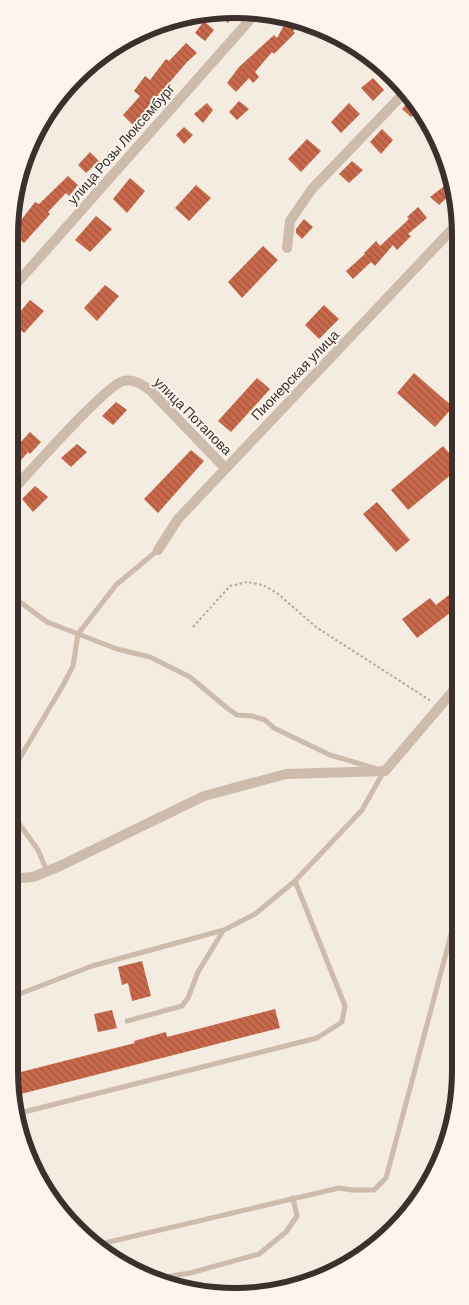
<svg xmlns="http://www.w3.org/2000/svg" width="469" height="1305" font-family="Barlow,sans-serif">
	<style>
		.building { fill: url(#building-back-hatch) }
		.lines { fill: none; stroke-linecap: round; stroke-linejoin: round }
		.path { stroke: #b9a596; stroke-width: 2; stroke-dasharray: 2.5 2.5; stroke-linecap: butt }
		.lane { stroke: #cdbbac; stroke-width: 5 }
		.street { stroke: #cdbbac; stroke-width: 10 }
		.labels { text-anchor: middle; stroke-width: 4; stroke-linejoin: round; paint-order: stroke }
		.street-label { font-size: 14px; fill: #3b302b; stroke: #fbf5ee }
		.rim { fill: none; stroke: #3b302b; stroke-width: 6 }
	</style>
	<defs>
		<pattern id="building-back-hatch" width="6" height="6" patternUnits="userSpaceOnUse" patternTransform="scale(1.25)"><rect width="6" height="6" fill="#c8694b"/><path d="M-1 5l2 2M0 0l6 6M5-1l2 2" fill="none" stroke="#a4573f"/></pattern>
	</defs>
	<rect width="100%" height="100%" fill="#f4ebe1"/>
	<g class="building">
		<polygon points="214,11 235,13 228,23"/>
		<polygon points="289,16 303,21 293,31 295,33 274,54 272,52 255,72 259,77 253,83 249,78 236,92 227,83 239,67 274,35 277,38"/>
		<polygon points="204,21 214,30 205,41 195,33"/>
		<polygon points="186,43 197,53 187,62 133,125 123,115 140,96 134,91 145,76 150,80 166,59 169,61"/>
		<polygon points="373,78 384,90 373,101 361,88"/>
		<polygon points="412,97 420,109 411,117 402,109"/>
		<polygon points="239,101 249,109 237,120 229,112"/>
		<polygon points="207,103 213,110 203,123 194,114"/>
		<polygon points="349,103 360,114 341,133 331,122"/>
		<polygon points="184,127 193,135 184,144 176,135"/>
		<polygon points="382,129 393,140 381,154 370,142"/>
		<polygon points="307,139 321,151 301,172 288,159"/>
		<polygon points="90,152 99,161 86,173 78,165"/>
		<polygon points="352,161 363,170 349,183 339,174"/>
		<polygon points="68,176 78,185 69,196 66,193 48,212 50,214 24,243 12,232 35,202 39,204"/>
		<polygon points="130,178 145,191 127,213 113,199"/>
		<polygon points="451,181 454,191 439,205 430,197"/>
		<polygon points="196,185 211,198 189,221 175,208"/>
		<polygon points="418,207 427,218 408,234 411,236 397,250 393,245 375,266 371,262 353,279 346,271 365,254 364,253 376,241 380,246 409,219 407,217"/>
		<polygon points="96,216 112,229 90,252 75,240"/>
		<polygon points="304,219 313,227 302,239 296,233 296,229"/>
		<polygon points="263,246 278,260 242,298 228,282"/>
		<polygon points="105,285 119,296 97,321 84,308"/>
		<polygon points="30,300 44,311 24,333 18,327 9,337 9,325"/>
		<polygon points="324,305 339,319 319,339 305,325"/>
		<polygon points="414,373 453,407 435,427 397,393"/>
		<polygon points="257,378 270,389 231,432 218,421"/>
		<polygon points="116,402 127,410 113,425 102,416"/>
		<polygon points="30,432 41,442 30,454 28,452 9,474 9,455"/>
		<polygon points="77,444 87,452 71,467 61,458"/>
		<polygon points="443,446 459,464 459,468 408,510 391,490"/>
		<polygon points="191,450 204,461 158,513 144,499"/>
		<polygon points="35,486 48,497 33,512 22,499"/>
		<polygon points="377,502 410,540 396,552 363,514"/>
		<polygon points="9,515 20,525 9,538"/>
		<polygon points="459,587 459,606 417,638 402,619 430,598 436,605"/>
		<polygon points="142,961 151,996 132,1001 128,983 122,985 118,967"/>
		<polygon points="275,1009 280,1028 13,1096 9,1075 135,1043 134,1041 166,1032 167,1037"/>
		<polygon points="112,1010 117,1028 98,1032 94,1014"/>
	</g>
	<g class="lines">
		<polyline class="path" points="193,627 230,586 247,582 263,585 277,593 316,627 431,701"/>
		<g class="lane">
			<polyline points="9,591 16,599 47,622 117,649 150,657 190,677 227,708 237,715 252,716 265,720 274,728 330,755 374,768"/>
			<polyline points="47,871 38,850 15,818 14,794 18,761 62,687 73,666 78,634 116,585 158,550"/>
			<polyline points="9,998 92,966 224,930 255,914 295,881 362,810 384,771"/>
			<polyline points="127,1021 182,1006 188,998 198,972 223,931"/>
			<polyline points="16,1114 317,1038 342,1022 345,1006 295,881"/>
			<polyline points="96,1245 339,1188 352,1190 374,1190 386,1178 460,901"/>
			<polyline points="158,1278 190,1273 259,1254 286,1232 297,1216 293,1198"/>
		</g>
		<g class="street">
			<polyline points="287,248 290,221 312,189 407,90"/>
			<polyline points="9,292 255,14"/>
			<path d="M 9,494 C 26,476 106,385 123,381 C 135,379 141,384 150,390 L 225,468"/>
			<polyline points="158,550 178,519 458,223"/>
			<polyline points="9,879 33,877 60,866 204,796 286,774 385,771 459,684"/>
		</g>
	</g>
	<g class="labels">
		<g class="street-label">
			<text transform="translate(121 144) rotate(-49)" y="5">улица Розы Люксембург</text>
			<text transform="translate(295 375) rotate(-46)" y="5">Пионерская улица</text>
			<text transform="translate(193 416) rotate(45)" y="5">улица Потапова</text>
		</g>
	</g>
	<path d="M0 0H469V1305H0ZM235 18H235A217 217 0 0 1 452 235V1071A217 217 0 0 1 235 1288H235A217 217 0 0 1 18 1071V235A217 217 0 0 1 235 18Z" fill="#fbf5ee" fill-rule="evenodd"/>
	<path class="rim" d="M235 18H235A217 217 0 0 1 452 235V1071A217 217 0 0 1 235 1288H235A217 217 0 0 1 18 1071V235A217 217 0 0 1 235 18Z"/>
</svg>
